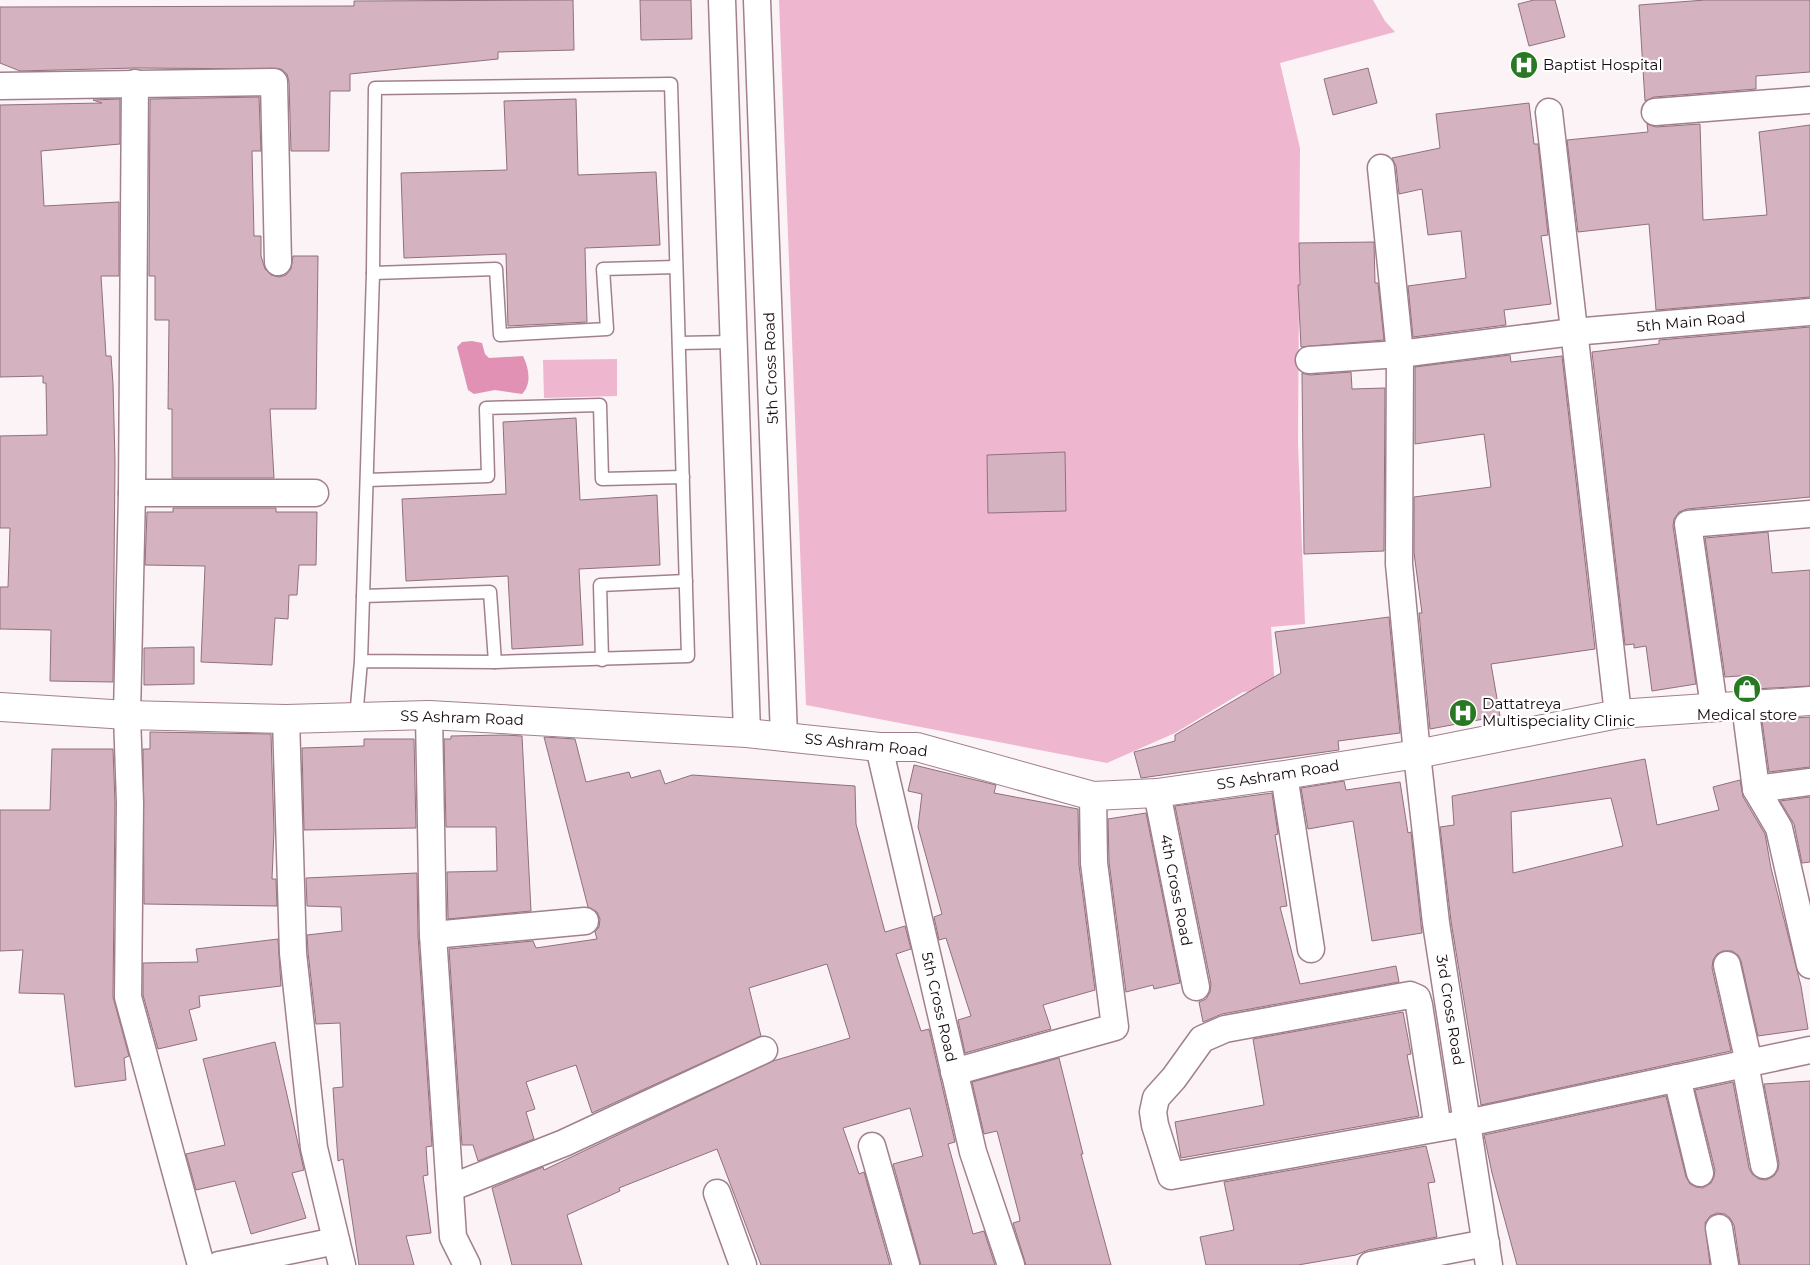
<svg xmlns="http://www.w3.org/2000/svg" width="1810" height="1265" font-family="Montserrat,sans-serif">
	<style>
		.green { fill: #efb7cf }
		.water { fill: #e091b4 }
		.building { fill: #d5b2c0; stroke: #90707e; fill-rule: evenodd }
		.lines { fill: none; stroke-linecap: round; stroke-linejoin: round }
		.lane-casing { stroke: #a1808d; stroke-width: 15 }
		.street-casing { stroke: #a1808d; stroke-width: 29 }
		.secondary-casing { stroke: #a1808d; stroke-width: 30 }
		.lane { stroke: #fff; stroke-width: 12 }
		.street { stroke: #fff; stroke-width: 26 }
		.secondary { stroke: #fff; stroke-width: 28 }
		.labels { text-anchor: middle; stroke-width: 4.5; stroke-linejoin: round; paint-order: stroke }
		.poi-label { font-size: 15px; fill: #150a0f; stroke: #fff; text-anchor: start }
		.street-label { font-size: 15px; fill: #150a0f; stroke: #fff }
	</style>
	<rect width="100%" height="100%" fill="#fbf3f6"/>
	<g class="green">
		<polygon points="779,0 1373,0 1385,21 1395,32 1280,63 1300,148 1298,443 1305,624 1271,627 1275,690 1243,692 1175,733 1107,763 806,705"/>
		<polygon points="617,359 617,396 544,398 543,360"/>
	</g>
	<path class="water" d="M 472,341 L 482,343 L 485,354 L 489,358 L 523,356 C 529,368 532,384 522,394 L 495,390 L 474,394 L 468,390 L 457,347 L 462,342 Z"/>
	<g class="building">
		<polygon points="573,0 574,50 498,52 498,59 350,74 350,91 330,91 329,151 291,151 289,82 287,74 281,69 135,68 20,71 0,63 0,7 354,6 354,1"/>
		<polygon points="640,0 691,0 692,39 641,40"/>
		<polygon points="1534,0 1555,0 1565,37 1529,46 1518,4"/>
		<polygon points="1705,0 1810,0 1810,72 1756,76 1756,89 1654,97 1645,101 1639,5"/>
		<polygon points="1368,68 1377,103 1333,115 1324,79"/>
		<polygon points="259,97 261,151 252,151 254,236 261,236 261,256 265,269 271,275 279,277 286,275 291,269 293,256 318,256 316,409 270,409 274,478 172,478 172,409 168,409 169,320 155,320 155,276 149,276 150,99"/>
		<polygon points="120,99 120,144 41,151 44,206 119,202 119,276 101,276 106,356 111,356 113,384 115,461 113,682 50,681 51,630 0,629 0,587 8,587 10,528 0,528 0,436 47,435 46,383 43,383 43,376 0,377 0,105 102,103 93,100"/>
		<polygon points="576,99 578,175 656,172 660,245 585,248 587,322 508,326 506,254 404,258 401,173 507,170 504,101"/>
		<polygon points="1529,103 1534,144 1538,144 1548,235 1541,236 1551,304 1504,310 1506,325 1413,337 1408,286 1466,278 1461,231 1428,235 1422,189 1399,194 1396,166 1392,158 1440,148 1436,114"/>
		<polygon points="1647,124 1656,127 1700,124 1703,220 1767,215 1759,132 1810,125 1810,297 1656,310 1649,224 1578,232 1567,140 1648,132"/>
		<polygon points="1374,242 1375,283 1378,283 1384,340 1301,347 1298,285 1300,285 1299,243"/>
		<polygon points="1810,327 1810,497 1687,509 1679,512 1674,519 1673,526 1696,684 1652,691 1646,646 1634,648 1634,644 1625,645 1592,352 1659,344 1659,340"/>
		<polygon points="1510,355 1511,362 1562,356 1595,649 1491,664 1500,716 1430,729 1419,613 1422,613 1414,553 1414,497 1491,487 1484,434 1415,444 1415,367"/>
		<polygon points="1351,372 1352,389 1385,388 1384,551 1304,554 1302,373 1310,375"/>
		<polygon points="576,418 580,500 657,495 660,565 579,569 583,645 512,649 508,576 406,581 402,499 506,494 503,422"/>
		<polygon points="1065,452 1066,511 988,513 987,455"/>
		<polygon points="173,508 276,508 276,512 317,512 316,565 299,565 297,595 289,595 288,619 275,618 272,665 201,662 205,566 145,565 147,512 173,512"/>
		<polygon points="1768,532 1772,573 1810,570 1810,686 1754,689 1753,675 1725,677 1705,538"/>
		<polygon points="1389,617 1400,733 1338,741 1339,750 1141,778 1134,752 1175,741 1175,735 1281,673 1275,632"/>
		<polygon points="194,647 194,684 144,685 144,648"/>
		<polygon points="1810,717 1810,767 1769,772 1762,720"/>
		<polygon points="150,732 271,734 274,830 272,879 276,879 277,906 144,904 143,749 150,749"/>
		<polygon points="504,735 522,736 531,911 448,919 447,872 497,871 496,827 446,827 444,739 451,739 451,736"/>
		<polygon points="544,737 575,739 586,782 629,772 631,778 660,770 665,784 692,775 855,786 856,824 885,932 905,926 911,949 896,954 921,1031 929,1029 955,1142 948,1144 973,1234 984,1231 995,1265 921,1265 893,1164 923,1156 910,1108 843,1128 859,1174 864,1172 890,1265 761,1265 717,1149 619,1188 620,1191 567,1215 582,1265 512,1265 492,1188 543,1167 544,1170 773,1061 850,1038 827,964 749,988 761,1036 592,1113 576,1065 526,1082 535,1109 526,1112 534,1139 478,1161 473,1145 462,1145 449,949 533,941 536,948 597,939 595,932 599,927 600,919 597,912 588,907"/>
		<polygon points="364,739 414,739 416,828 304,830 302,748 364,746"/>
		<polygon points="52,749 113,749 115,803 113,997 129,1056 124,1058 126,1080 75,1087 64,994 19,993 23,950 0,951 0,810 50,810"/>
		<path d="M 1645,759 L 1657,825 L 1719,810 L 1713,787 L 1740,780 L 1743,797 L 1765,834 L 1771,868 L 1801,986 L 1808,1029 L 1758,1036 L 1741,961 L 1738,955 L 1732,951 L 1723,951 L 1717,954 L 1713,960 L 1712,968 L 1731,1051 L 1481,1105 L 1451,921 L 1440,827 L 1454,825 L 1452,796 ZM 1611,798 L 1623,846 L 1513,873 L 1511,812 Z"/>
		<polygon points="914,765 996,785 994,793 1078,809 1079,865 1095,990 1043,1005 1051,1029 965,1053 958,1020 971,1016 946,938 939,940 934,917 942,914 918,827 922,794 908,791"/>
		<polygon points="1344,781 1346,790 1400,782 1408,833 1411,832 1422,933 1372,941 1353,821 1308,829 1301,788"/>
		<polygon points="1272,793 1278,834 1275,835 1287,906 1280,907 1300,984 1396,966 1399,982 1222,1014 1203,1022 1199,1002 1206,999 1210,992 1211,984 1175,806"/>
		<polygon points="1810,797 1810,862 1802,863 1794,824 1780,801"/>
		<polygon points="1146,813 1180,983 1154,989 1153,985 1126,992 1109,862 1108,819"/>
		<polygon points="417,873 418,936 432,1146 426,1147 428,1175 423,1176 431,1233 406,1236 414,1265 359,1265 343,1159 338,1161 333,1088 343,1087 340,1023 316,1024 308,952 307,935 342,931 341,907 307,906 306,878"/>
		<polygon points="278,939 281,986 199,996 200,1007 189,1010 197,1040 158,1049 143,995 143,963 198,962 196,949"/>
		<polygon points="1403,1012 1411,1054 1407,1055 1419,1116 1181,1158 1175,1122 1264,1105 1253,1039"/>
		<polygon points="275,1042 304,1170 292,1173 306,1218 251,1234 235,1181 196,1190 186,1154 225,1145 203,1059"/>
		<polygon points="1059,1058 1083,1154 1081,1154 1111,1265 1026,1265 1013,1223 1020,1221 1019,1215 997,1131 984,1134 972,1082"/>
		<polygon points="1810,1081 1810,1265 1740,1265 1734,1225 1730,1218 1725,1214 1717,1213 1710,1216 1705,1223 1710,1265 1517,1265 1492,1173 1484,1135 1666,1096 1686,1177 1690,1184 1696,1187 1703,1188 1711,1183 1714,1177 1715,1170 1695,1090 1733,1082 1749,1168 1752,1174 1759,1179 1766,1180 1774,1176 1778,1170 1779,1163 1764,1084"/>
		<polygon points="1426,1146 1435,1182 1428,1183 1437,1237 1368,1250 1356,1255 1298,1265 1206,1265 1200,1237 1234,1230 1224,1182"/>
	</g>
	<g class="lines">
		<defs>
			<g id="lane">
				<polyline points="373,273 496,269 500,335 607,329 603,269 676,267"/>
				<polyline points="679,343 734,342"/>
				<polyline points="367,480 488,476 486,408 600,405 602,479 683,477"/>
				<polyline points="363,596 490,592 495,662"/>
				<polyline points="602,660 600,585 686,581"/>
				<polyline points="356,718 361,661 373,273 375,88 671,84 688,656 495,662 361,661"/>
			</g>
			<g id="street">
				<polyline points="722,0 747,733"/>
				<polyline points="757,0 784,737"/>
				<polyline points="135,83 132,493 127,715 130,803 128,997 201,1265"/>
				<polyline points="0,86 274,82 278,262"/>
				<polyline points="1549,112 1618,714"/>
				<polyline points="1655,112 1810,100"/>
				<polyline points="1381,168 1400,354 1399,564 1417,754 1436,923 1489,1265"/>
				<polyline points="1309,360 1400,354 1573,332 1810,312"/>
				<polyline points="132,493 315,493"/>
				<polyline points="1745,705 1756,789 1779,828 1810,965"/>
				<polyline points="1714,707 1688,524 1810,514"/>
				<polyline points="429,715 433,935 453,1237 467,1265"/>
				<polyline points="286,719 293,953 314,1148 342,1265"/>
				<polyline points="879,747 973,1152 1011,1265"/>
				<polyline points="1284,775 1311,949"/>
				<polyline points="1756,789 1810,782"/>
				<polyline points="1157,793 1196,987"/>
				<polyline points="433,935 585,921"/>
				<polyline points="1727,965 1749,1063"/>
				<polyline points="1745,1064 1764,1165"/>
				<polyline points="954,1072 1115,1027 1094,863 1093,796"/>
				<polyline points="1677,1078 1700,1173"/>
				<polyline points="1438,1128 1419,1005 1417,998 1410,995 1225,1029 1202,1039 1174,1078 1156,1098 1153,1112 1155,1125 1171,1176 1467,1123 1810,1050"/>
				<polyline points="872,1146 906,1265"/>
				<polyline points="450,1188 564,1143 764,1050"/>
				<polyline points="717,1193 743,1265"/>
				<polyline points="1719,1228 1725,1265"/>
				<polyline points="219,1265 336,1241"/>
				<polyline points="1371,1265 1486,1243"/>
			</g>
			<polyline id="secondary" points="0,707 127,715 286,719 429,715 747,733 879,747 917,747 1093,796 1157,793 1284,775 1417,754 1618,714 1810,701"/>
		</defs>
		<use href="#lane" class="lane-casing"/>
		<use href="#street" class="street-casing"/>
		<use href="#secondary" class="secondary-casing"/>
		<use href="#lane" class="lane"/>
		<use href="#street" class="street"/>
		<use href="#secondary" class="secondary"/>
	</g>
	<defs>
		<symbol id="hospital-disc" viewBox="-11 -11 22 22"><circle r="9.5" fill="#297922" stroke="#fff"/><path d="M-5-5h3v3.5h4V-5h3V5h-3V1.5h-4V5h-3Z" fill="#fff"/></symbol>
		<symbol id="shop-disc" viewBox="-11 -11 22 22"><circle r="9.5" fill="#297922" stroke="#fff"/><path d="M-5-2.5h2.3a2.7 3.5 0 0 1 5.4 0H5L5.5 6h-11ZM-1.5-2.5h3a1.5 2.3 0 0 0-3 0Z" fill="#fff"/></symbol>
	</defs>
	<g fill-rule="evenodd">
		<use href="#hospital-disc" x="1508" y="49" width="32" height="32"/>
		<use href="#shop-disc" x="1731" y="673" width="32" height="32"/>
		<use href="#hospital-disc" x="1447" y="697" width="32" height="32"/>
	</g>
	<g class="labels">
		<g class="poi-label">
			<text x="1543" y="70">Baptist Hospital</text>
			<text x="1482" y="709">Dattatreya<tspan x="1482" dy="17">Multispeciality Clinic</tspan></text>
			<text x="1747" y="720" text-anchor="middle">Medical store</text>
		</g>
		<g class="street-label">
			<text transform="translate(1691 322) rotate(-5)" y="5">5th Main Road</text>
			<text transform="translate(771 368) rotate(-92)" y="5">5th Cross Road</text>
			<text transform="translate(462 718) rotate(2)" y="5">SS Ashram Road</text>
			<text transform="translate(866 745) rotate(6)" y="5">SS Ashram Road</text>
			<text transform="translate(1278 775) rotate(-9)" y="5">SS Ashram Road</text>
			<text transform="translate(1176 890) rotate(79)" y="5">4th Cross Road</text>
			<text transform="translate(939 1007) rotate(77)" y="5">5th Cross Road</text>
			<text transform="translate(1450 1010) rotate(81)" y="5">3rd Cross Road</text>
		</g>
	</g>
</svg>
